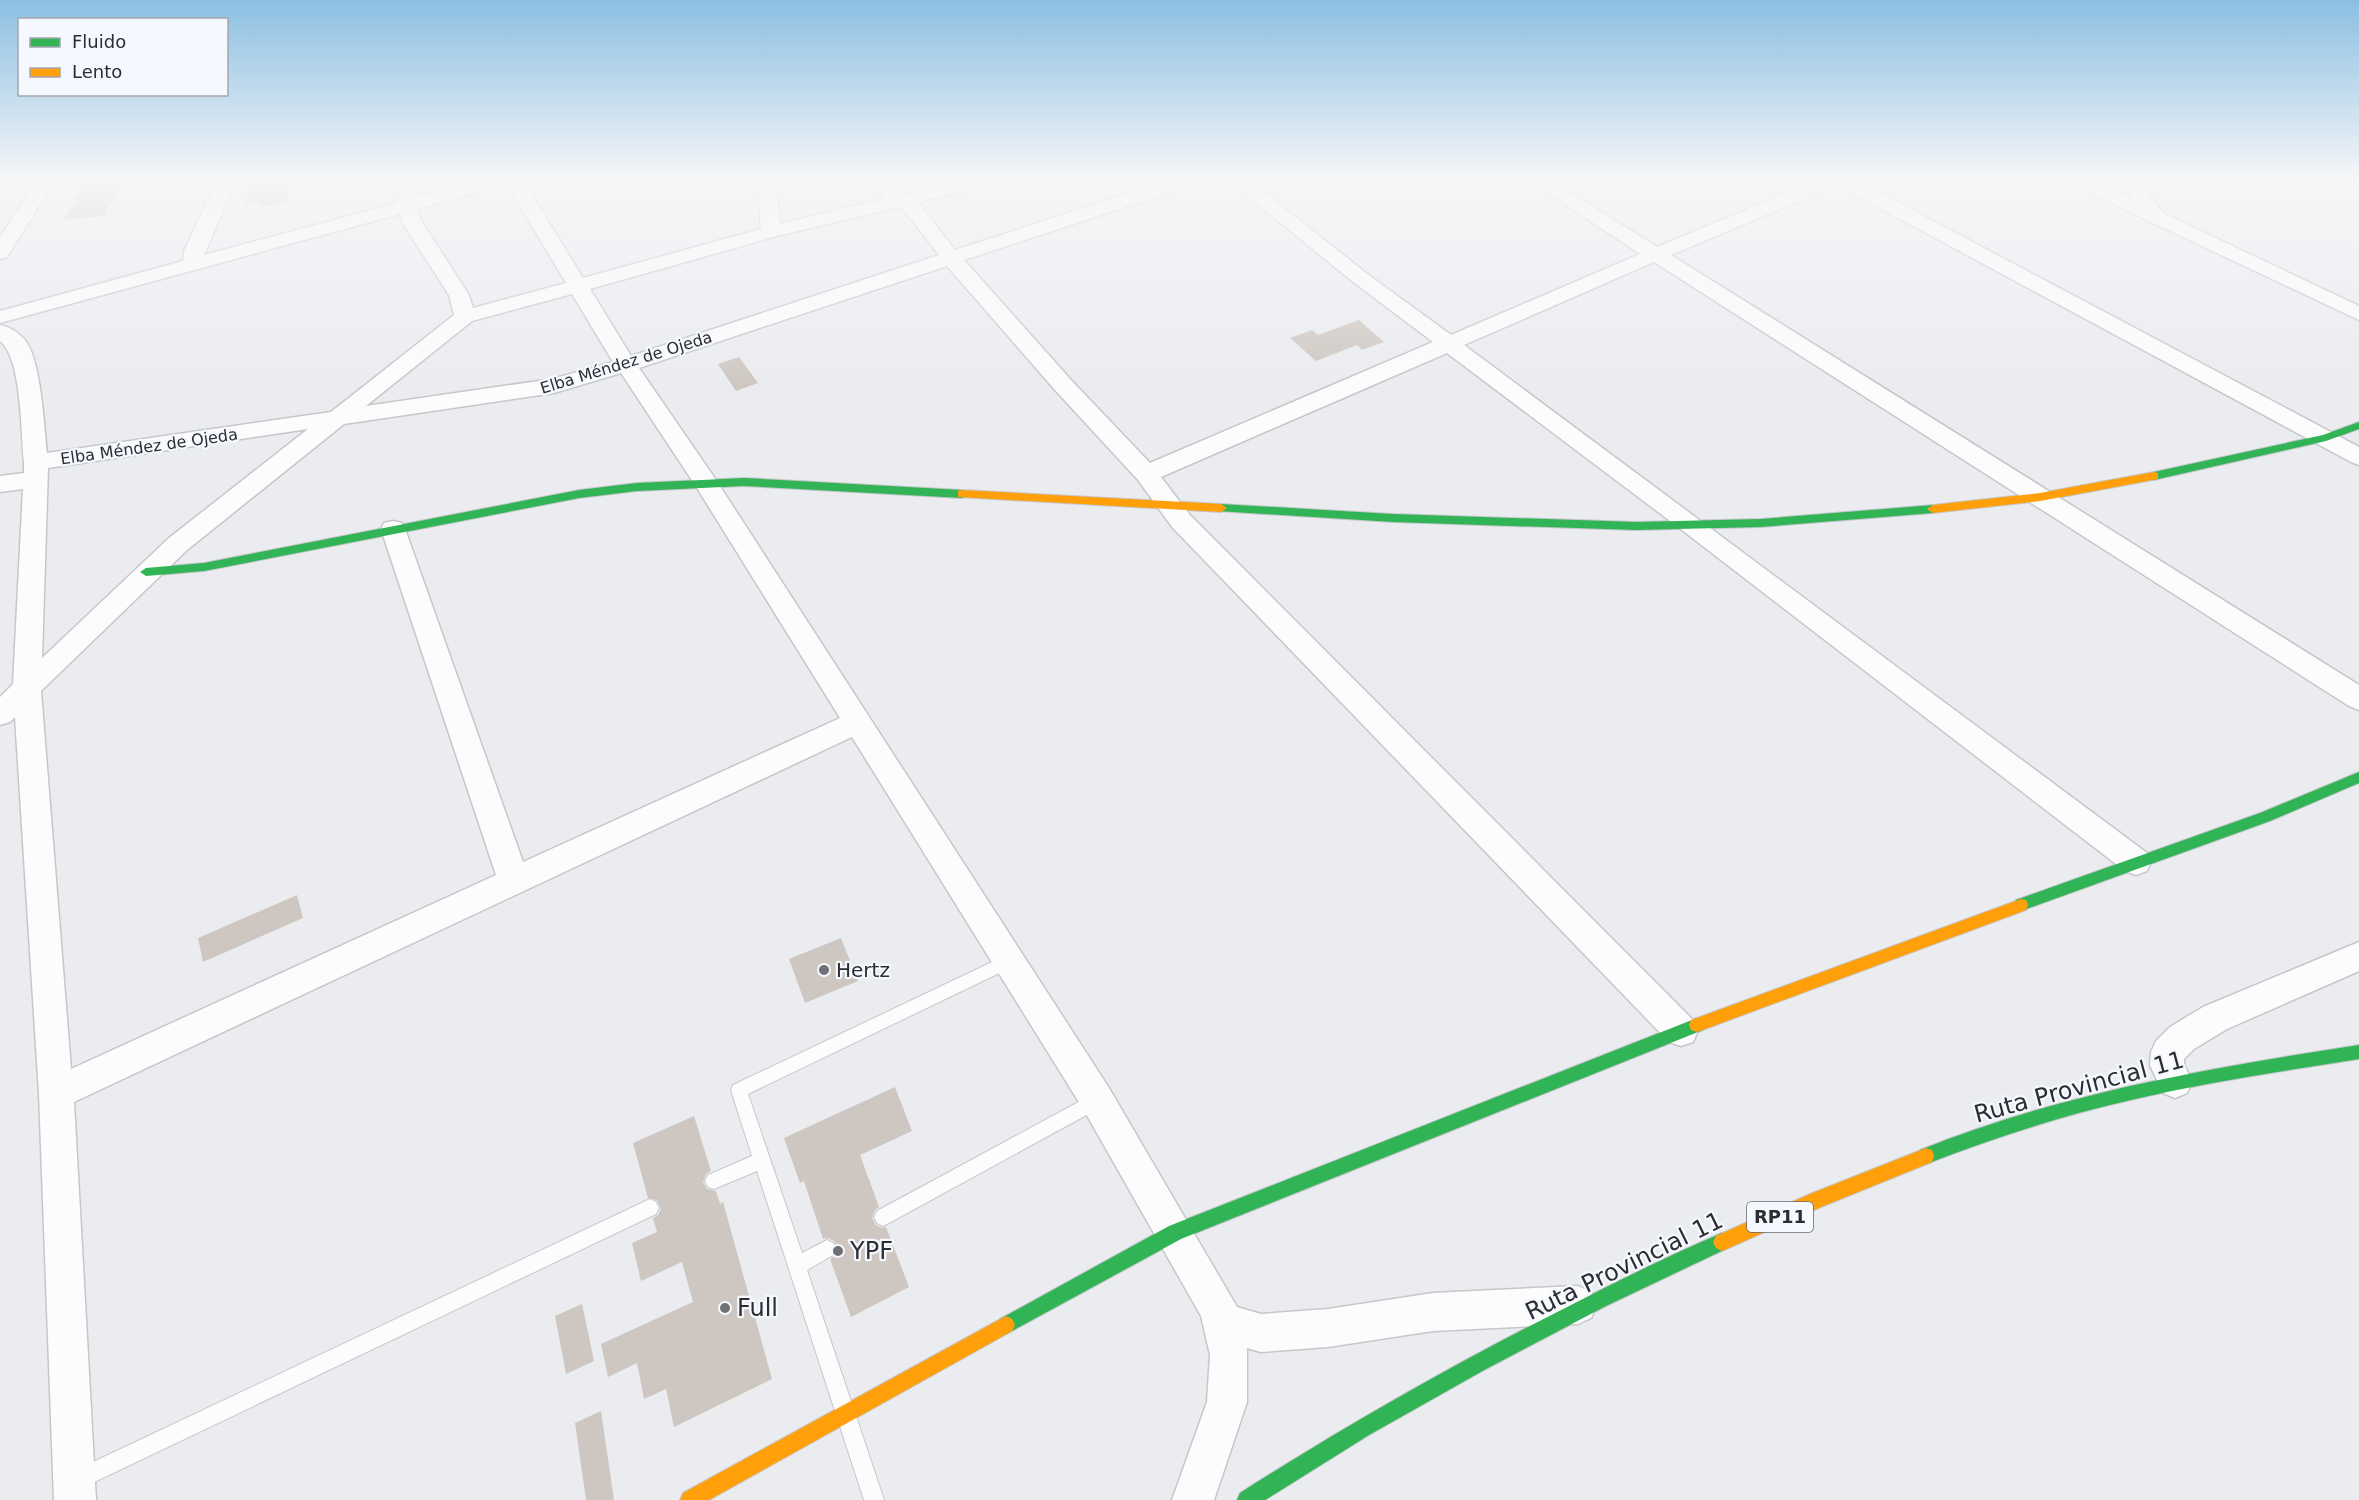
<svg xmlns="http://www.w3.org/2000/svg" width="2359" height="1500" font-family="'DejaVu Sans',sans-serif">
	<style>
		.building { fill: #cec7c1 }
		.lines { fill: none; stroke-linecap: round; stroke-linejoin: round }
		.lane-casing { stroke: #c6c7ca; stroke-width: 2 }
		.street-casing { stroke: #c6c7ca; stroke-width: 3 }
		.fast-casing { stroke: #c6c7ca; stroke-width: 2 }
		.slow-casing { stroke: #c6c7ca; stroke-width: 2 }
		.lane { fill: #fcfcfd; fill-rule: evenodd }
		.street { fill: #fcfcfd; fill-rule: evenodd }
		.fast { fill: #30b455; fill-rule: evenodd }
		.slow { fill: #ff9f0a; fill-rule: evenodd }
		.poi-dot { fill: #6e7073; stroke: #f5f8ff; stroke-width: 2 }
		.labels { text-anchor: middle; stroke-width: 4.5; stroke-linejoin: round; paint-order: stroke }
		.far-street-label { font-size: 16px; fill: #2c2d30; stroke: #f5f8ff }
		.shield { fill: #f5f8ff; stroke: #686a6e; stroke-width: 1.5 }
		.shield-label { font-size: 18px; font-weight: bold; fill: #2c2d30 }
		.poi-label { font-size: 20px; fill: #2c2d30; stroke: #f5f8ff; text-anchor: start }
		.near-street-label { font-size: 24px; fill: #2c2d30; stroke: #f5f8ff }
		.near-poi-label { font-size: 24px; fill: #2c2d30; stroke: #f5f8ff; text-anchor: start }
	</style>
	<rect width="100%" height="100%" fill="#eaecf0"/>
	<g class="building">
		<polygon points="256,177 295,177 285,203 260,206 262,202 243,204"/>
		<polygon points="122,182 104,216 64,220 84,186"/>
		<polygon points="1359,320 1384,342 1362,350 1357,345 1316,361 1290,338 1312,330 1318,335"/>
		<polygon points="739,357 758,383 736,391 718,364"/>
		<polygon points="297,895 303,918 203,962 198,938"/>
		<polygon points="841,938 858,981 805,1003 789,959"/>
		<polygon points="895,1087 912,1131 860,1155 879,1207 875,1210 872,1218 876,1225 882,1228 886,1227 909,1287 851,1317 830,1259 835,1256 838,1248 834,1241 828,1238 823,1239 804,1181 800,1183 784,1138"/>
		<polygon points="694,1116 711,1171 706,1174 703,1182 707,1189 716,1191 720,1204 723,1202 772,1379 674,1427 666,1389 644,1399 637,1363 608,1377 601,1344 693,1302 682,1262 641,1281 632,1243 657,1232 653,1218 658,1215 661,1209 657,1200 648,1198 633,1143"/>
		<polygon points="582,1304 594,1361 566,1374 555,1316"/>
		<polygon points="601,1411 614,1500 586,1500 575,1423"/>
	</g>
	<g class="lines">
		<defs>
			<g id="lane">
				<polygon points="1009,954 1014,956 1017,961 1014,966 748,1094 802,1253 827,1240 833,1243 836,1249 833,1255 807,1270 884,1500 864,1500 757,1171 714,1189 708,1187 705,1181 708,1175 752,1156 731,1090 733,1085"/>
				<polygon points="1097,1092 1103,1094 1105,1100 1103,1106 889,1223 883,1226 877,1223 874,1217 877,1211"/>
				<polygon points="650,1199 656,1202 659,1208 656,1214 86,1486 79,1489 72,1486 69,1479 72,1472"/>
			</g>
			<g id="street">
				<polygon points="39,177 57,177 7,257 0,259 0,237"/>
				<path d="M 219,177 L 237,177 L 204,255 L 397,203 L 403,177 L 421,177 L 417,197 L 491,177 L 521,177 L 583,278 L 761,229 L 757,177 L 775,177 L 780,224 L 887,198 L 859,177 L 880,177 L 905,194 L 976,177 L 1008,177 L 1006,181 L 918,202 L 955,250 L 1178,177 L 1206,177 L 1204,181 L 964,260 L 1071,380 L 1150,463 L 1433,342 L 1352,281 L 1224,177 L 1245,177 L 1366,273 L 1451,335 L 1640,254 L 1524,177 L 1546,177 L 1657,247 L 1825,177 L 1850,177 L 2359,447 L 2359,465 L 2351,462 L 1837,185 L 1671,255 L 2359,685 L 2359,710 L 2349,706 L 1654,262 L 1464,345 L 2147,853 L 2151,862 L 2147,871 L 2136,875 L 2125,871 L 1682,530 L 1447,353 L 1161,477 L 1190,515 L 1693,1020 L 1698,1031 L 1693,1042 L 1681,1046 L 1669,1042 L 1172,527 L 1138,480 L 1055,390 L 947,266 L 639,368 L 714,477 L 1109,1088 L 1237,1307 L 1261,1314 L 1328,1309 L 1433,1293 L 1578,1286 L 1591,1292 L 1597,1305 L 1591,1318 L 1578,1324 L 1433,1331 L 1328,1347 L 1261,1352 L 1247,1348 L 1247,1402 L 1214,1500 L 1172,1500 L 1207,1402 L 1210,1355 L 1201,1316 L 1085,1112 L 852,737 L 74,1102 L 96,1500 L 54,1500 L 39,1093 L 15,717 L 10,722 L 0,725 L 0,697 L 13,684 L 23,489 L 0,492 L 0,476 L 24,473 L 24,462 C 21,434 22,358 0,341 L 0,325 C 9,327 18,332 24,339 C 41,357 44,427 47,453 L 331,412 L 454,315 L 449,295 L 402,222 L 400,214 L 0,323 L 0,311 L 183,261 L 184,251 ZM 507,184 L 566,283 L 473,308 L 469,295 L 422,222 L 417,209 ZM 899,207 L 905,211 L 939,255 L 631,356 L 590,289 L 777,236 ZM 572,294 L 613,362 L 552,379 L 366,406 L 472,321 ZM 621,373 L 697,488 L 840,718 L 523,862 L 405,529 L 402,523 L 393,521 L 384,523 L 381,529 L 496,875 L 71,1069 L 41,691 L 187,550 L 344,424 L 554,393 ZM 308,429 L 169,538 L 42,658 L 48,468 Z"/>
				<polygon points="2062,177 2086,177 2132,199 2120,177 2138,177 2148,195 2165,214 2359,306 2359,320 2064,181"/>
				<polygon points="2359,942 2359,971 2227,1029 2194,1049 2184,1059 2184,1064 2192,1082 2187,1093 2175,1098 2163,1093 2150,1065 2151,1052 2156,1041 2170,1027 2203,1007"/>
			</g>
			<g id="fast">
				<polygon points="2359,422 2359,429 2326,441 2154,480 2148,476 2154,472 2323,435"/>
				<polygon points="744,478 962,490 968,494 962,498 744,486 637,491 579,498 204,571 146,576 140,572 146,568 204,563 579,490 637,483"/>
				<polygon points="1221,504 1393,514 1636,522 1761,519 1933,505 1939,509 1933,513 1761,527 1636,530 1393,522 1217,511 1217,505"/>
				<polygon points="2359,772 2359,783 2270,821 2021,911 2016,910 2014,905 2016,900 2260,813"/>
				<polygon points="1697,1018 1703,1020 1705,1025 1703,1030 1181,1239 1012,1331 1006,1334 1000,1331 997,1325 1000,1319 1169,1226"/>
				<path d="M 2359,1045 L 2359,1059 C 2284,1071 2209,1082 2135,1099 C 2063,1115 1994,1138 1926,1164 L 1920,1162 L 1918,1156 L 1920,1150 C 2061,1093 2209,1068 2359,1045 Z"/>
				<path d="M 1722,1233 L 1728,1236 L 1731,1242 L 1728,1248 L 1606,1306 L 1486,1369 L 1369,1435 L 1265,1500 L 1237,1500 L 1240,1493 C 1348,1424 1459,1361 1573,1304 C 1622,1279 1672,1254 1722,1233 Z"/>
			</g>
			<g id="slow">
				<polygon points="2154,472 2158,473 2158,479 2040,501 1933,513 1927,509 1933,505 2040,493"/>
				<polygon points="962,490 1221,504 1227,508 1221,512 958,497 958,491"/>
				<polygon points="2021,899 2026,900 2028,905 2026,910 1697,1032 1691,1030 1689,1025 1691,1020 1697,1018"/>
				<polygon points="1926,1148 1932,1150 1934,1156 1932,1162 1821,1207 1722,1251 1716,1248 1713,1242 1716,1236 1810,1194"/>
				<polygon points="1006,1316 1012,1319 1015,1325 1012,1331 709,1500 680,1500 683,1493"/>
			</g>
		</defs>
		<use href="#lane" class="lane-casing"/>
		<use href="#street" class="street-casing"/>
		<use href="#fast" class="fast-casing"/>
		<use href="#slow" class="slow-casing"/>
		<use href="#lane" class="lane"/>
		<use href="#street" class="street"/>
		<use href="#fast" class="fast"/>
		<use href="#slow" class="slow"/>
	</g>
	<linearGradient id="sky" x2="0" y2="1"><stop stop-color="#8bbfe2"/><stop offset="0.46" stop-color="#f6f6f8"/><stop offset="1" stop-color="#f6f6f8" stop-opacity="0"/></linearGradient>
	<rect width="2359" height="387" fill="url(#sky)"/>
	<g class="poi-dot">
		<circle cx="824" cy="970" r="6"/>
		<circle cx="838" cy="1251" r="6"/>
		<circle cx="725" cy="1308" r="6"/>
	</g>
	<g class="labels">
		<g class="far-street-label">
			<text transform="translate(626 362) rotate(-17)" y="6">Elba Méndez de Ojeda</text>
			<text transform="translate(149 446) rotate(-8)" y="6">Elba Méndez de Ojeda</text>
		</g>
		<rect class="shield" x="1747" y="1202" width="66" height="30" rx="4.5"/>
		<g class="shield-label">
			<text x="1780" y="1223">RP11</text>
		</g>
		<g class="poi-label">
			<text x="836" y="977">Hertz</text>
		</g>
		<g class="near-street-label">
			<text transform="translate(2079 1087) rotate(-15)" y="8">Ruta Provincial 11</text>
			<text transform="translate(1624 1266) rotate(-26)" y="8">Ruta Provincial 11</text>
		</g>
		<g class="near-poi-label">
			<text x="850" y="1259">YPF</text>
			<text x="737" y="1316">Full</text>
		</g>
	</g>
	<rect x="18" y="18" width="210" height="78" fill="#f5f8ff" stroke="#a5a7ac" stroke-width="1.5"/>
	<rect x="30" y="38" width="30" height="9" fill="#30b455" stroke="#a5a7ac" stroke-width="1.5"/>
	<text x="72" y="48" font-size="18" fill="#2c2d30">Fluido</text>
	<rect x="30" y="68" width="30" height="9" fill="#ff9f0a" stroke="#a5a7ac" stroke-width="1.5"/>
	<text x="72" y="78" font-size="18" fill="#2c2d30">Lento</text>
</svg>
